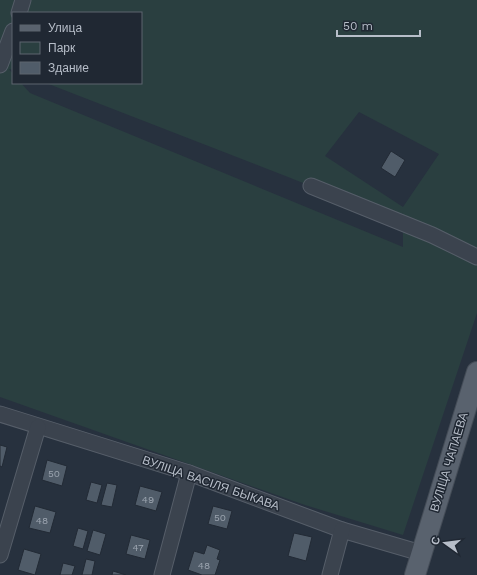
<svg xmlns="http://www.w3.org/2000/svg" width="477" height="575" font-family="'Work Sans',sans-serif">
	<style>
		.green { fill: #2a3f40; fill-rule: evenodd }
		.building { fill: #505c69; stroke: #222a35 }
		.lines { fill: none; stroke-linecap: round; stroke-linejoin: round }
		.minor-casing { stroke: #565e69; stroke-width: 17 }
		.major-casing { stroke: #444c57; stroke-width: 22 }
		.minor { stroke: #3b434e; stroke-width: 15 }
		.major { stroke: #59626e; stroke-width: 20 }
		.labels { text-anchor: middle; stroke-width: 3; stroke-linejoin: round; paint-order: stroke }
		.number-label { font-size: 10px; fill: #9da6b1 }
		.street-label { font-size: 12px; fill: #b7bec9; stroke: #202833 }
	</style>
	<rect width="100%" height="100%" fill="#27313e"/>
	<path class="green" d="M 0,0 L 477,0 L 477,313 L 403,535 L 305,505 L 0,397 ZM 13,13 L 141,13 L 141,83 L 46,83 L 288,177 L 401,222 L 403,212 L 403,247 L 30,93 L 21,83 L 13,83 L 13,74 L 9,69 L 13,70 ZM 359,112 L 439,154 L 403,207 L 325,156 Z"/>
	<g class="building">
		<polygon points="391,151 405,160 395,177 381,168"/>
		<polygon points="0,445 7,447 2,467 0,466"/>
		<polygon points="47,460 67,466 62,486 42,480"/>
		<polygon points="91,482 102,485 97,503 86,500"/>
		<polygon points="107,483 117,485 112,507 101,505"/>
		<polygon points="140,486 162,492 156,511 135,505"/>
		<polygon points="35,506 56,512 50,533 29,528"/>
		<polygon points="213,506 232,511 227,529 208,524"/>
		<polygon points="78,528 88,531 83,549 73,546"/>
		<polygon points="93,530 106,534 100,555 87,551"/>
		<polygon points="294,533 312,537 306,561 288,556"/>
		<polygon points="131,535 150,540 145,559 126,554"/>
		<polygon points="207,545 220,550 217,559 220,560 215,575 202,575 188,570 194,551 204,554"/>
		<polygon points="24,549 41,554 35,575 18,570"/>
		<polygon points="86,559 95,561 92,575 82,575"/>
		<polygon points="63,563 75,566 72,575 60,575"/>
		<polygon points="113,571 126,575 112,575"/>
	</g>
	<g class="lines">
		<defs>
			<g id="minor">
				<polyline points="19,13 23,0"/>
				<polyline points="0,65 13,31"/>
				<polyline points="311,186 432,235 477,257"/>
				<polyline points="0,414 189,473 342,530 421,553"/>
				<polyline points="0,555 38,427"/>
				<polyline points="162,575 189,473"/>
				<polyline points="330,575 342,530"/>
			</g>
			<polyline id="major" points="415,575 477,372"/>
		</defs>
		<use href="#minor" class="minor-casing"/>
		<use href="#major" class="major-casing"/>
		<use href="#minor" class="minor"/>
		<use href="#major" class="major"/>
	</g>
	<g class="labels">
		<g class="number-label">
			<text x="54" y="477">50</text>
			<text x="148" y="503">49</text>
			<text x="220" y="521">50</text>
			<text x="42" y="524">48</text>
			<text x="138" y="551">47</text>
			<text x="204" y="569">48</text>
		</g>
		<g class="street-label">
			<text transform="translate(449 462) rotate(-73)" y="4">ВУЛІЦА ЧАПАЕВА</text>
			<text transform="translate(211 483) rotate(19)" y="4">ВУЛІЦА ВАСІЛЯ БЫКАВА</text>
		</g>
	</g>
	<rect x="12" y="12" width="130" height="72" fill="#202833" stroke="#5c646f"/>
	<rect x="20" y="25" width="20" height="6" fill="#59626e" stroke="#5c646f"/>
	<text x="48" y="32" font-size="12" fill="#b7bec9">Улица</text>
	<rect x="20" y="42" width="20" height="12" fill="#2a3f40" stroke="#5c646f"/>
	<text x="48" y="52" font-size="12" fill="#b7bec9">Парк</text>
	<rect x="20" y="62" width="20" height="12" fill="#505c69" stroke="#5c646f"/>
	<text x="48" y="72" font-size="12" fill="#b7bec9">Здание</text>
	<g transform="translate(445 543) rotate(284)" stroke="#202833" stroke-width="3" paint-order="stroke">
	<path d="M0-3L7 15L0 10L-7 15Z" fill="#b7bec9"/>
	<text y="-6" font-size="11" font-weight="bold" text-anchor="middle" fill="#b7bec9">С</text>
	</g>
	<path d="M337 30v6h83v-6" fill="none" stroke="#b7bec9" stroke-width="2"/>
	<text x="343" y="30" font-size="12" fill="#b7bec9" stroke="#202833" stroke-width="3" paint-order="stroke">50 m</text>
</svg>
